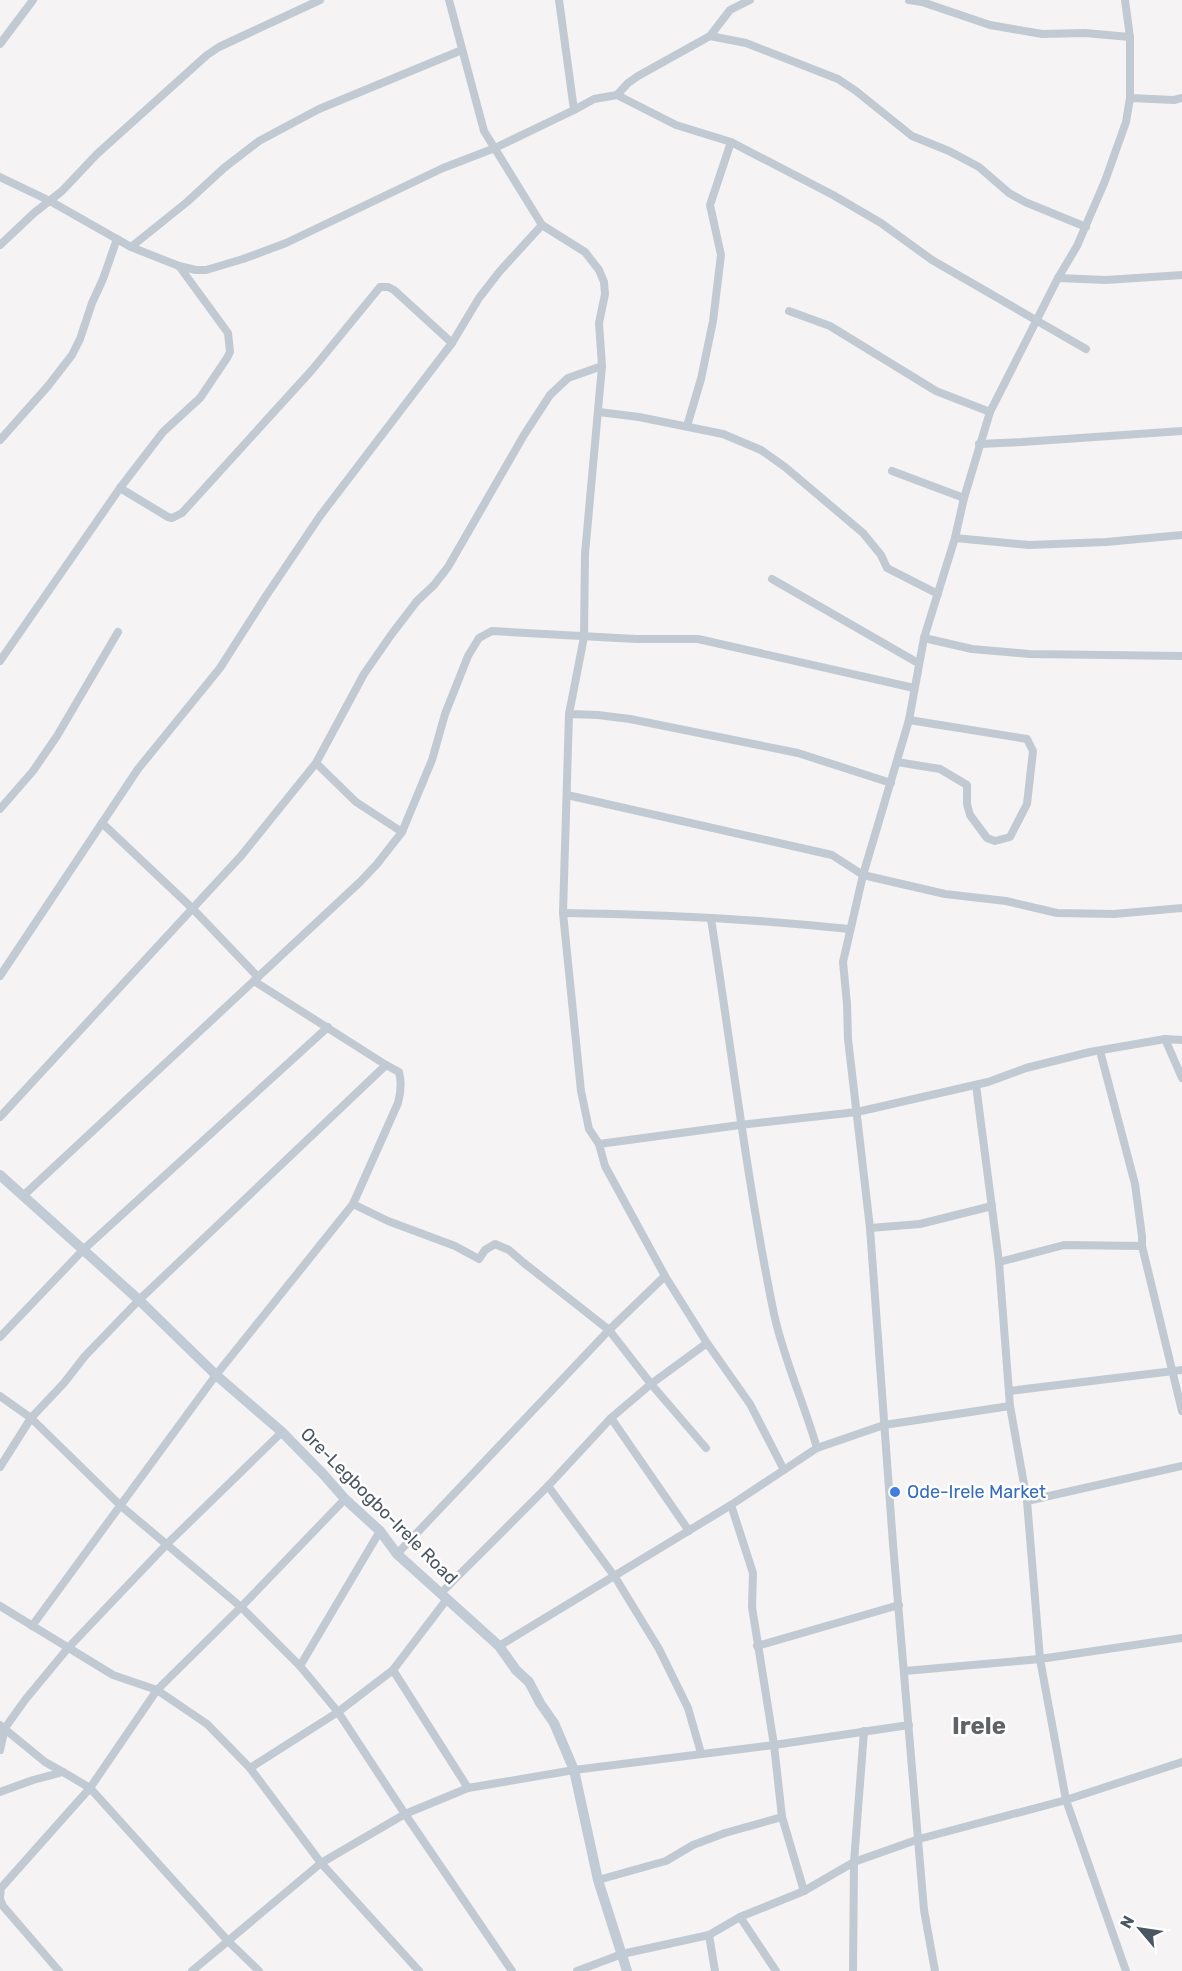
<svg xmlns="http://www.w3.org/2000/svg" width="1182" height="1971" font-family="Rubik,sans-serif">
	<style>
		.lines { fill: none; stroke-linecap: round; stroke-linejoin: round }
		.minor { stroke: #c1cad2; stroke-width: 8 }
		.secondary { stroke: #c1cbd6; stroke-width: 10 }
		.shop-dot { fill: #3f7fe0; stroke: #fff; stroke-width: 2 }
		.labels { text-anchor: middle; stroke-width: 5; stroke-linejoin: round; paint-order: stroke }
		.shop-label { font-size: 18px; fill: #366cbe; stroke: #fff; text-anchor: start }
		.street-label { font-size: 18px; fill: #4a5661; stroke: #fff }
		.district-label { font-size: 24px; font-weight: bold; fill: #5f6368; stroke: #fff }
	</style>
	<rect width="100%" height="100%" fill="#f5f3f3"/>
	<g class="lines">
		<g class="minor">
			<polyline points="449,0 484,131 542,225 585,252 599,270 604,282 605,294 599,323 602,366 585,554 584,637 569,714 563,913 581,1091 589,1129 599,1144 605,1166 665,1276 707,1343 750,1404 784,1470"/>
			<polyline points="559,0 574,110"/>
			<polyline points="909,0 922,2 990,25 1042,34 1085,33 1130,37"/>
			<polyline points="710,36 746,43 838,79 856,91 912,136 949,151 979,167 1009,193 1025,202 1086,227"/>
			<polyline points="0,44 33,0"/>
			<polyline points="617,95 676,125 731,142 833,195 881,223 932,260 1086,349"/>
			<polyline points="1130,98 1174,100 1182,98"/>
			<polyline points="0,177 50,201 131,247 179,266 196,270 206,270 243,259 286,243 443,168 495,148 574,110 594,99 617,95 628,83 638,76 710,36 730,10 750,0"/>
			<polyline points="0,245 34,213 62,191 97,154 207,55 219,47 320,0"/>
			<polyline points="131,247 187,202 224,168 259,141 319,109 462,50"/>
			<polyline points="1058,278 1106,280 1182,275"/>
			<polyline points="789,311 830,326 936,391 990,412"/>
			<polyline points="599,412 639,417 723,434 761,450 785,467 863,533 881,555 887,568 938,594"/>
			<polyline points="687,426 701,379 713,321 721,255 710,205 731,142"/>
			<polyline points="0,440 48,386 72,355 80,339 92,303 103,279 117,239"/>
			<polyline points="979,444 1022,442 1182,431"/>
			<polyline points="892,471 964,498"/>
			<polyline points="120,488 168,517 172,518 182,513 312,370 380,287 388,287 394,290 452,343"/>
			<polyline points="955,538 1029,545 1106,542 1182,535"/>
			<polyline points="772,579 918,663"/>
			<polyline points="924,638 972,649 1029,654 1182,656"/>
			<polyline points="0,661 120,488 163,432 200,398 227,358 230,352 228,333 179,266"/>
			<polyline points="569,714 598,715 630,719 798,753 891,783"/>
			<polyline points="897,762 940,769 967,785 967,804 970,815 987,838 995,841 1010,837 1027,804 1033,751 1027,739 909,720"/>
			<polyline points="316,763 356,802 402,832"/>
			<polyline points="567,795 832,855 863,875 945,894 1006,901 1057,913 1114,914 1182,908"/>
			<polyline points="0,809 33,771 57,736 118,632"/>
			<polyline points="102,823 193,909 258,977"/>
			<path d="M 563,913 C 659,914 754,919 849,929"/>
			<path d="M 711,919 C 732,1051 747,1183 774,1314 C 784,1360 804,1403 817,1448"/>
			<polyline points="0,976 138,769 220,668 266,596 320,516 452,343 479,298 500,271 542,225"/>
			<polyline points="1165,1039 1182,1078"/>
			<polyline points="1100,1051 1135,1184 1142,1236 1142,1246"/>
			<polyline points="976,1085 999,1262 1010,1406 1027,1501 1040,1659 1066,1800 1126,1971"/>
			<polyline points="0,1117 241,856 316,763 364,674 391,635 417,601 434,585 448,567 524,435 550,395 568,378 602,366"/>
			<polyline points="599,1144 740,1125 857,1112 988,1082 1026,1068 1090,1052 1165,1039 1182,1040"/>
			<polyline points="24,1195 360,882 377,864 402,832 432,760 445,714 468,656 479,638 492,631 636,639 698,639 914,688"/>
			<polyline points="353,1204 388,1221 455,1246 479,1259 485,1250 495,1244 509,1250 524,1263 609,1330 651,1384 706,1448"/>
			<polyline points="870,1228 920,1224 992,1206"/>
			<polyline points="999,1262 1064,1245 1142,1246 1182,1411"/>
			<polyline points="0,1337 83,1250 328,1027"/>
			<polyline points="1009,1391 1182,1370"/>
			<polyline points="0,1396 31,1418 121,1506 241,1607 300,1666 338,1712 405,1814 512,1971"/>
			<polyline points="611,1418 689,1531"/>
			<polyline points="0,1467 31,1418 64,1383 85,1356 139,1300 386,1065"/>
			<polyline points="548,1486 615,1577 659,1649 688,1708 701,1753"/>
			<polyline points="1027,1501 1182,1466"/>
			<polyline points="731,1505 753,1573 752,1607 774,1745 782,1817 804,1891"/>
			<polyline points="397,1554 609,1330 665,1276"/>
			<polyline points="441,1593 548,1486 611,1418 651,1384 707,1343"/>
			<polyline points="0,1606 113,1675 157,1690 207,1724 250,1768 321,1863 419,1971"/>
			<path d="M 32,1626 L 216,1375 L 353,1204 L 398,1103 C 401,1092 402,1083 399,1072 L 386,1065 L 254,981"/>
			<polyline points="499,1646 731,1505 817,1448 884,1425 1010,1406"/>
			<polyline points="757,1646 899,1605"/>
			<polyline points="300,1666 380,1531"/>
			<polyline points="393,1670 468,1788"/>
			<polyline points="905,1671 1040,1659 1182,1638"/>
			<polyline points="0,1725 45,1762 63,1772"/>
			<polyline points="0,1750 5,1728 25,1700 68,1648 167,1544 282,1432"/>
			<polyline points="250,1768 338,1712 393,1670 447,1599"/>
			<polyline points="0,1792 33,1780 63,1772 90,1788 228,1941 259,1971"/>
			<polyline points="598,1880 666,1861 693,1845 725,1833 782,1817"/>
			<polyline points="0,1897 1,1888 90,1788 157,1690 241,1607 345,1499"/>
			<polyline points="0,1899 3,1906 59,1971"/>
			<polyline points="740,1917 776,1971"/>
			<polyline points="709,1935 715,1971"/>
			<polyline points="192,1971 321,1863 405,1814 468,1788 574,1770 774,1745 909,1725"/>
			<polyline points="577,1971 622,1954 709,1935 740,1917 804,1891 854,1862 919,1839 1066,1800 1182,1762"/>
			<polyline points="853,1971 854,1862 864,1731"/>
			<polyline points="935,1971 924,1910 893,1544 870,1228 848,1039 847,1004 843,962 863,875 909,720 924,638 955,538 964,498 990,412 1058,278 1077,246 1105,181 1126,122 1130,98 1130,37 1125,0"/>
		</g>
		<polyline class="secondary" points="0,1175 139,1300 216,1375 282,1432 324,1475 345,1499 380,1531 397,1554 499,1646 516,1670 529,1682 540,1703 554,1723 574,1770 598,1880 627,1971"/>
	</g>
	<circle class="shop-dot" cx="895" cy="1492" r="6"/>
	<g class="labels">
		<g class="shop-label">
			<text x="907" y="1498">Ode-Irele Market</text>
		</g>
		<g class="street-label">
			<text transform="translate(379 1506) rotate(45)" y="6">Ore-Legbogbo-Irele Road</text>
		</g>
		<g class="district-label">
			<text x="979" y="1734">Irele</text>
		</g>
	</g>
	<g transform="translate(1140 1929) rotate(299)" stroke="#ffffff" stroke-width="4.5" paint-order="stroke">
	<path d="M0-4.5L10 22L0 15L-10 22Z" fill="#4a5661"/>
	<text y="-9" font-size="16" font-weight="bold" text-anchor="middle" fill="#4a5661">N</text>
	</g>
</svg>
